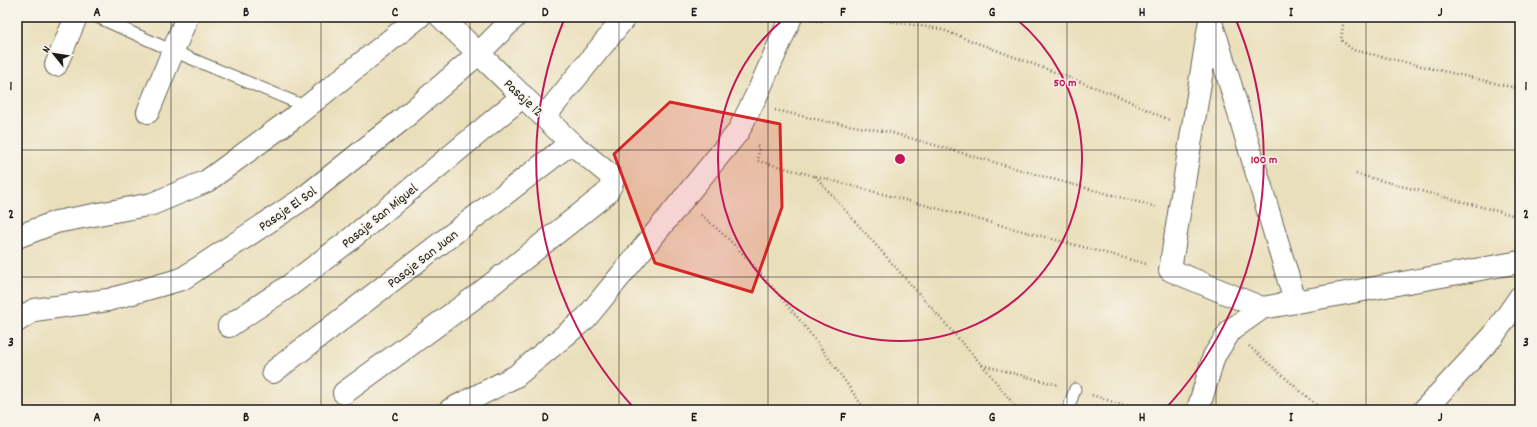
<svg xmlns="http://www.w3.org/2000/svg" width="1537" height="427" font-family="Dekko,sans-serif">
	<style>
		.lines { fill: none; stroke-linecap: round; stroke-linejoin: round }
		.service-casing { stroke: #646054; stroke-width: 13 }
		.minor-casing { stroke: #646054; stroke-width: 24 }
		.tertiary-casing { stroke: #646054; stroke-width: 24 }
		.path { stroke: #646054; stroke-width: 2.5; stroke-dasharray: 1 3; stroke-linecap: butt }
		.service { stroke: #fff; stroke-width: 11 }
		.minor { stroke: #fff; stroke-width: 22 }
		.tertiary { stroke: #fff; stroke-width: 22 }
		.marked { fill: #d62828; fill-opacity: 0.2; stroke: #d62828; stroke-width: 3; stroke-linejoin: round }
		.grid { fill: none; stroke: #1c1c1c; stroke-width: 1; stroke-opacity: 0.55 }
		.ring { fill: none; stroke: #c2185b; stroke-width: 2 }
		.labels { text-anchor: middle; stroke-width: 3; stroke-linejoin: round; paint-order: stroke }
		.street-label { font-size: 14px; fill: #1c1c1c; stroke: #f7f3e8 }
		.centre { fill: #c2185b; stroke: #f7f3e8; stroke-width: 2 }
		.ring-label { font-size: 12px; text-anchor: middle; font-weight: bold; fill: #c2185b; stroke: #f7f3e8; stroke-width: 3; stroke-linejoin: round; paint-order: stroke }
		.neatline { fill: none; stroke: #1c1c1c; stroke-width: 1.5 }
		.grid-label { font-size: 13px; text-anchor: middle; font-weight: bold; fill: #1c1c1c }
	</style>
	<rect width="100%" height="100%" fill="#f7f3e8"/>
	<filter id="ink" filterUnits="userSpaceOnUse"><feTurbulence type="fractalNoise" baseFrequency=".025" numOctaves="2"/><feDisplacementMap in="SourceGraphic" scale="8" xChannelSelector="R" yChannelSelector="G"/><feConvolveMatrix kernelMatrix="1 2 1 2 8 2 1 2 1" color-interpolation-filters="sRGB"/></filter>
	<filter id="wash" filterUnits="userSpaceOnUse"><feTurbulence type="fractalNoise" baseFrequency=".012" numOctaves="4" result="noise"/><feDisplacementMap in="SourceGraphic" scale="16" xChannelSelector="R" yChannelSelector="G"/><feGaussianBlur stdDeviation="0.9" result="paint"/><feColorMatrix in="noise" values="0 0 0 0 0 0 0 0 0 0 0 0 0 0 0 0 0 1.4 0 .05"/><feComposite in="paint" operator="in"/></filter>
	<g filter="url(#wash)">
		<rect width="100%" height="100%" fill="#eadfbb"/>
	</g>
	<g filter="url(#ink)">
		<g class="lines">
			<defs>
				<g id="service">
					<polyline points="97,17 173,51 307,107"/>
					<polyline points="1068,410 1075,389"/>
				</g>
				<g id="minor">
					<polyline points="1210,20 1170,270 1262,308"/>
					<polyline points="1211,23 1217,40 1295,301"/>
					<polyline points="56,65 76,17"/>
					<polyline points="148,112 187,17"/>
					<polyline points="545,116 625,17"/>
					<polyline points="17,237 56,222 152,204 207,181 293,118 419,17"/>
					<polyline points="17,321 34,310 108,300 182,279 301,200 404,118 478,54 515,17"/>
					<polyline points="229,326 289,286 347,242 523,96"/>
					<polyline points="273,372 571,143"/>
					<polyline points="344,393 478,295 607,193 612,183 610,175 571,143 441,17"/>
					<polyline points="450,410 516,376 586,318 738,132 759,90 791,17"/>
					<polyline points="1424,410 1493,336 1520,297"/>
				</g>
				<polyline id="tertiary" points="1198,410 1214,356 1231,330 1262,308 1520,262"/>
			</defs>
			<use href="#service" class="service-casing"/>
			<use href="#minor" class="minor-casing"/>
			<use href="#tertiary" class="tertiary-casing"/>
			<g class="path">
				<polyline points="862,17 940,29 1118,96 1171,121"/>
				<polyline points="1344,17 1341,40 1353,50 1520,89"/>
				<polyline points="813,20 821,21 825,17"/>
				<polyline points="775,110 824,121 889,132 1052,179 1157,207"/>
				<polyline points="757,146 759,148 758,161 1147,264"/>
				<polyline points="1356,174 1520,217"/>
				<polyline points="815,176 988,372 1018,410"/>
				<path d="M 701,215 C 714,226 727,237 739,250 C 786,299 827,354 865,410"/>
				<polyline points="1249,346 1322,410"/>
				<polyline points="982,365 1058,385"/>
				<polyline points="1092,395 1137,410"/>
			</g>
			<use href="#service" class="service"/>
			<use href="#minor" class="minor"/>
			<use href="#tertiary" class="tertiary"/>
		</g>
	</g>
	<path class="marked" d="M 670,102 L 780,124 L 782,207 L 752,292 L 655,263 L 614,154 Z"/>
	<path class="grid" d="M 171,17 L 171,410M 321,17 L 321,410M 470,17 L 470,410M 619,17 L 619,410M 768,17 L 768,410M 918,17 L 918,410M 1067,17 L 1067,410M 1216,17 L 1216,410M 1366,17 L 1366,410M 17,150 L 1520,150M 17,277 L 1520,277"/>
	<g class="ring">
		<path d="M1015 18A182 182 0 1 1 785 18"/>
		<path d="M636 410A364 364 0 0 1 564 20M1236 20A364 364 0 0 1 1164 410"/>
	</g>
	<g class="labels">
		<g class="street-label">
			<text transform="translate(524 97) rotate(43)" y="5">Pasaje 12</text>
			<text transform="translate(287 208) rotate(-35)" y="5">Pasaje El Sol</text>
			<text transform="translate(379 215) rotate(-39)" y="5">Pasaje San Miguel</text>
			<text transform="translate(422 258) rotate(-38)" y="5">Pasaje San Juan</text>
		</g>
	</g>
	<circle cx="900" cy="159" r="6" class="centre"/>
	<g class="ring-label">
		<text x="1065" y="86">50 m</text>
		<text x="1264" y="163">100 m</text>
	</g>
	<rect width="1537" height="427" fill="none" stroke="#f7f3e8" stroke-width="44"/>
	<g transform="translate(54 54) rotate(300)" stroke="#f7f3e8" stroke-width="3" paint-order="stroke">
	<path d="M0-3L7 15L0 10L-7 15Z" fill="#1c1c1c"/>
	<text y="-6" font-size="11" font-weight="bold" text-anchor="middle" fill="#1c1c1c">N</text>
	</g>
	<rect x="22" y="22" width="1493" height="383" class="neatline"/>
	<g class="grid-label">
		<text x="97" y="16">A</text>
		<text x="246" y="16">B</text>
		<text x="395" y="16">C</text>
		<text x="545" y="16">D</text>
		<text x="694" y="16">E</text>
		<text x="843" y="16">F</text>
		<text x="992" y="16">G</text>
		<text x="1142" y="16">H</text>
		<text x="1291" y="16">I</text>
		<text x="1440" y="16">J</text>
		<text x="11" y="90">1</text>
		<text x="1526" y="90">1</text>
		<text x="11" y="218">2</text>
		<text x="1526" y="218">2</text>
		<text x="11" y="346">3</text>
		<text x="1526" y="346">3</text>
		<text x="97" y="421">A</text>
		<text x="246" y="421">B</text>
		<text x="395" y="421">C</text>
		<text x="545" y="421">D</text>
		<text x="694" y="421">E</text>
		<text x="843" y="421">F</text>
		<text x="992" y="421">G</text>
		<text x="1142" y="421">H</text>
		<text x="1291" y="421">I</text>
		<text x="1440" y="421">J</text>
	</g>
</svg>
